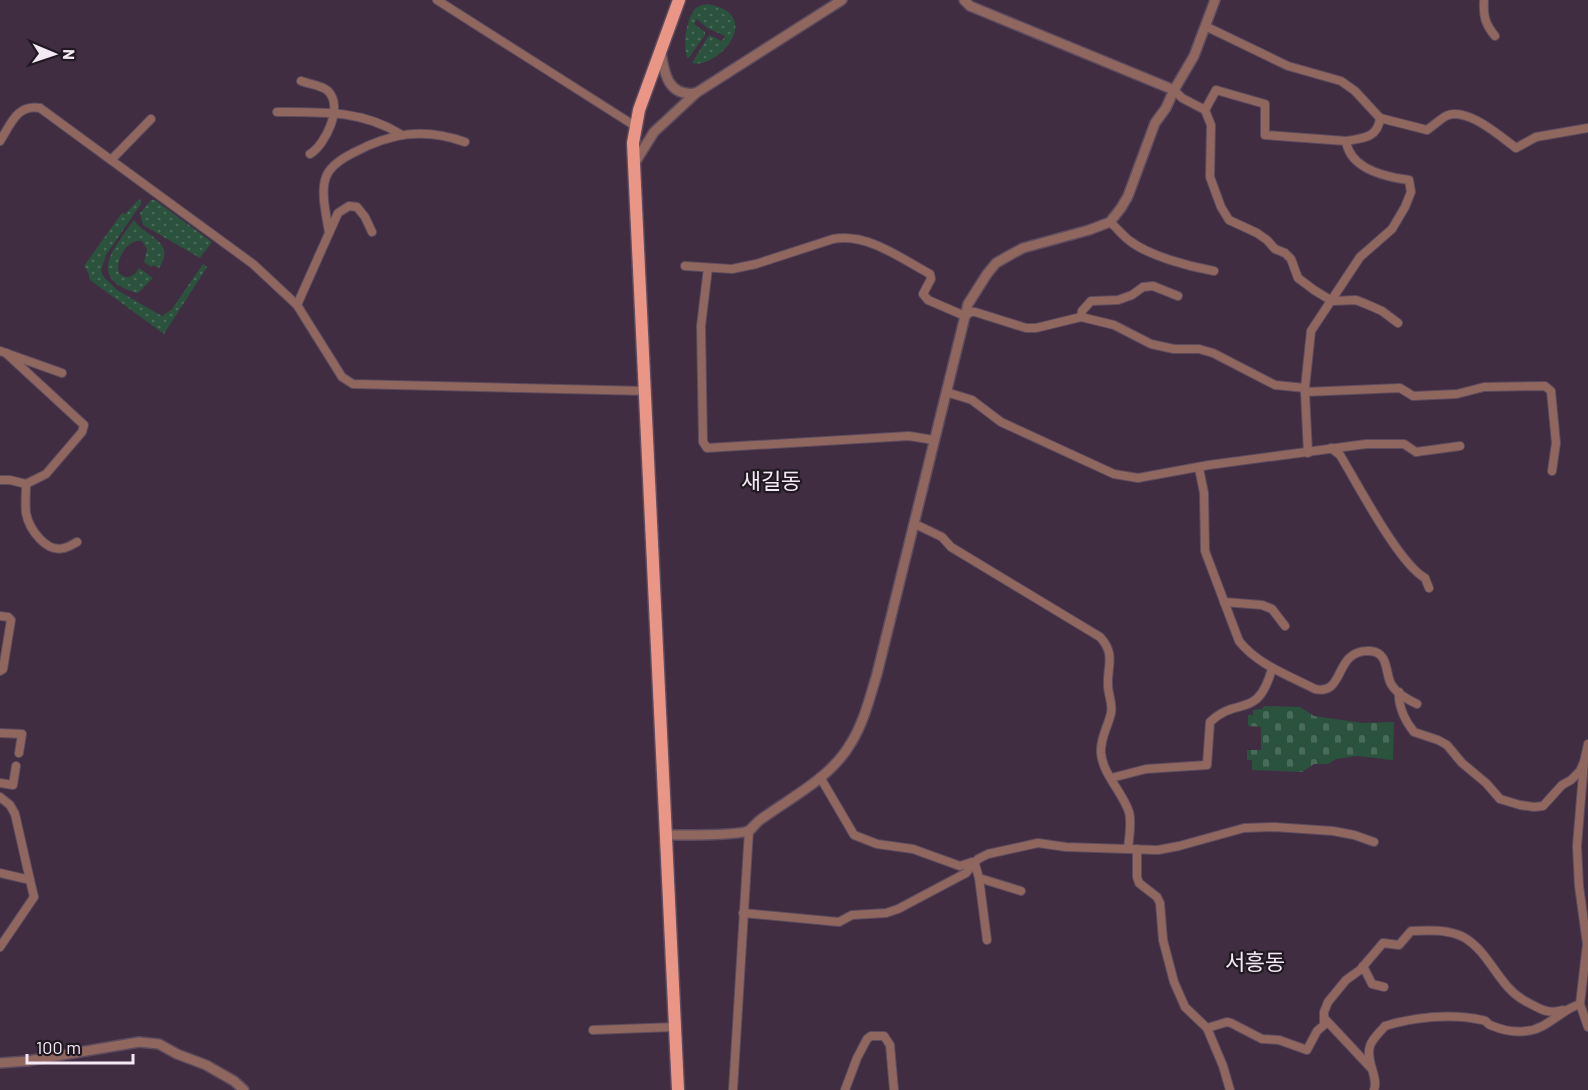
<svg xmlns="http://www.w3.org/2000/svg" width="1588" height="1090" font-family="Barlow,'Noto Sans KR',sans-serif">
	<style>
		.grass { fill: url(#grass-dots) }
		.cemetery { fill: url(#cemetery-stones) }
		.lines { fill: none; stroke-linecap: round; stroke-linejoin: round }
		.minor-casing { stroke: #5d4b5e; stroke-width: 10 }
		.tertiary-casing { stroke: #5d4b5e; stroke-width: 12 }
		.primary-casing { stroke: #5d4b5e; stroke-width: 15 }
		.minor { stroke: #90675f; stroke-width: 8 }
		.tertiary { stroke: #90675f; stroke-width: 9 }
		.primary { stroke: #e99687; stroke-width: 12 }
		.labels { text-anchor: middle; stroke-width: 4.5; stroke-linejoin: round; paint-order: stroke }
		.quarter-label { font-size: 22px; fill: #f5e8f5; stroke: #211922 }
	</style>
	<defs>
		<pattern id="grass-dots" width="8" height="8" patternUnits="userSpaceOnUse" patternTransform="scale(1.5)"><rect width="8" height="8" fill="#2a523d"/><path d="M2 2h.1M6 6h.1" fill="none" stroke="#4a6b5a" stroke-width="1.8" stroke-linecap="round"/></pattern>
		<pattern id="cemetery-stones" width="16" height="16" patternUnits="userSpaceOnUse" patternTransform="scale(1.5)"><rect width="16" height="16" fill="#2a523d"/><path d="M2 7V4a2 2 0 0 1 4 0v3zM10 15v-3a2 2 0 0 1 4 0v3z" fill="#4a6b5a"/></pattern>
	</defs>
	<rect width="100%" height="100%" fill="#402d41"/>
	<g class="grass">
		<path d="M 707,4 C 767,14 717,70 692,63 L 709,35 L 722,41 L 725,36 L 707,28 L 697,19 L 694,24 L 705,32 L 705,35 L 688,59 C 682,48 686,21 694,10 C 697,6 702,5 707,4 Z"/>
		<polygon points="140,198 141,204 106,255 101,270 103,276 117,290 162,316 172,309 203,264 207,267 164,334 90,280 88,272 84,266 122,213 125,214"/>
		<polygon points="151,200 155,200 212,242 200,258 143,225 140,213"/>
		<path d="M 134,220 C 146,238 177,241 159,268 L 153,265 L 151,267 L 144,262 L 147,249 L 142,241 C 127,239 115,260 119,273 C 127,281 135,276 139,268 L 153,278 L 138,293 C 85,279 114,248 134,220 Z"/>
	</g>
	<polygon class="cemetery" points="1264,706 1300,707 1314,716 1363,723 1394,722 1393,760 1357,756 1336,759 1328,764 1314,764 1302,772 1252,770 1252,760 1247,760 1247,750 1261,750 1261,727 1248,726 1248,715 1253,715 1253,710 1262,709"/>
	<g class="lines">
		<defs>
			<g id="minor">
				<polyline points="437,0 635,126"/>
				<path d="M 1484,0 C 1483,16 1485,24 1495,36"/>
				<polyline points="1205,26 1288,66 1341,81 1355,91 1380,118"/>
				<path d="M 301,81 C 309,84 322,85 328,91 C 344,107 325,145 310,154"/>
				<path d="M 1174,90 L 1182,98 L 1205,110 L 1216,90 L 1265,104 L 1265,135 L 1346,141 C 1350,169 1385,177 1409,180 L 1411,192 L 1405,207 L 1392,229 L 1360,257 L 1311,331 L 1305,388"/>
				<polyline points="1205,110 1211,125 1210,177 1221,207 1229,220 1257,233 1267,240 1275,249 1285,253 1291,259 1298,278 1314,290 1332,301 1356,300 1366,304 1382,311 1398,323"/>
				<path d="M 277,112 C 320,112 362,110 400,134"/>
				<path d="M 0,141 C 11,124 17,104 40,108 L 253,264 L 297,305 L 342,377 L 353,384 L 646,391"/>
				<path d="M 1346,141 C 1363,138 1378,138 1380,118 L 1427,130 C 1433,126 1439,120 1446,116 C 1466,106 1500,136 1516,148 L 1536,137 L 1588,128"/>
				<polyline points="111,160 151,119"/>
				<path d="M 1110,222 C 1117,228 1123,236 1130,241 C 1149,256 1191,267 1214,271"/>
				<path d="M 329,233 C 327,217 320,193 326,177 C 330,166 343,158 353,153 C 390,133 424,127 465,142"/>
				<path d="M 685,266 L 732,269 L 756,264 L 833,239 C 868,233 900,258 930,274 L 931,279 L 923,294 L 928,300 L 965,316 L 971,312 L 975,312 L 1026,328 L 1036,328 L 1081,317 L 1114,325 L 1151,344 L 1174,349 L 1199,349 L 1213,353 L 1275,385 L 1305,388 L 1305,392 L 1400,388 L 1413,396 L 1457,394 L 1484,387 L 1545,386 L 1551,391 L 1556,443 L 1552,471"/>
				<polyline points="708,268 701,326 703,442 707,448 909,436 934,440"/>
				<polyline points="297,305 338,213 349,206 357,207 365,217 372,232"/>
				<polyline points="1081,317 1082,311 1091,301 1118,300 1132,295 1143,287 1153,286 1178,296"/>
				<polyline points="0,351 62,373"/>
				<polyline points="946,392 972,400 1001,422 1114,474 1138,478 1209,465 1366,444 1404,444 1416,452 1460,446"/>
				<polyline points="1305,392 1308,453"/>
				<path d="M 1331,448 L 1340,455 C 1357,483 1399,564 1425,578 L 1429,588"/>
				<path d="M 1199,468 L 1204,493 L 1205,551 L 1239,641 C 1258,665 1288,675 1315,689 C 1346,696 1333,649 1370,651 C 1389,652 1385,673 1391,684 C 1397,694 1407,699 1417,704"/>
				<polyline points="0,480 10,480 26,484 46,474 82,432 84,425 6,353"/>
				<path d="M 26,484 C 26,494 25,504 26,513 C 29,529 46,553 64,548 C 69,547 73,544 77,542"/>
				<path d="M 915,524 L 942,537 L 951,547 L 1100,637 C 1116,654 1107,666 1108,685 C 1108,695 1113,703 1111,713 C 1108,727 1100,738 1101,753 C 1103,775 1122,791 1129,812 C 1132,822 1129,838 1128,849"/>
				<polyline points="1224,602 1262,605 1272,609 1285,626"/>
				<polyline points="0,616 8,617 11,620 3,669 0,671"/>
				<path d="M 1399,692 C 1398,706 1405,721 1414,732 L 1438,740 L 1447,745 L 1462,763 L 1486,783 L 1500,799 L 1520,805 L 1534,807 L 1543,806 L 1562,785 L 1571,780 L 1580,771 L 1584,762 L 1588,744"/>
				<polyline points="0,733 22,734 19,753"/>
				<polyline points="820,777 854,835 877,844 913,849 960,866 972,862 975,864 979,878 1021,891"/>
				<path d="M 1111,778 L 1146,769 L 1207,765 L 1210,722 C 1238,695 1257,721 1272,669"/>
				<polyline points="0,783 13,785 16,766"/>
				<polyline points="0,797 10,805 15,814 30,880"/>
				<polyline points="1137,849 1137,877 1139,883 1157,897 1160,903 1163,940 1174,982 1185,1007 1207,1028 1223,1066 1230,1090"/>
				<polyline points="0,873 30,880 34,897 0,947"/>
				<polyline points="979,878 987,940"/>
				<polyline points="743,913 839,922 852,915 886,913 898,909 966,873 978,859 988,854 1038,843 1066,847 1158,850 1179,846 1244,828 1274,827 1333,831 1354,835 1374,842"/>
				<polyline points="1363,966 1372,984 1384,987"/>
				<polyline points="1580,1004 1588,1027"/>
				<polyline points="1325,1019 1370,1067"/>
				<path d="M 1207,1028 L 1227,1022 L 1231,1023 L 1262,1039 L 1279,1040 L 1307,1050 L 1317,1031 L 1324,1025 L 1324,1012 L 1328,1002 L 1346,980 L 1360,970 L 1383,943 L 1399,945 L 1411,931 C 1427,930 1450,929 1465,938 C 1491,954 1498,986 1525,1001 C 1539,1008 1547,1015 1563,1010"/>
				<polyline points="593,1030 675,1027"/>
				<polyline points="733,1090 749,830"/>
				<polyline points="845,1090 857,1058 867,1039 871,1036 884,1036 890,1045 894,1090"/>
				<path d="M 1374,1090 C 1379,1077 1365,1061 1370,1046 C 1372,1039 1380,1032 1385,1026 C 1414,1017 1452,1013 1482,1020 C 1488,1021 1485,1022 1490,1025 C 1502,1030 1514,1033 1526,1031 C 1548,1029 1560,1010 1580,1004 L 1587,944 L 1579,886 L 1577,846 L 1584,762"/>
			</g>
			<g id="tertiary">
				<polyline points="964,0 970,6 1174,90"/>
				<path d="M 661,52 C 664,73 668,97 696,93"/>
				<polyline points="634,164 654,132 696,93 842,0"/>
				<path d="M 667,835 C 682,835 741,836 750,830 C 753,827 756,823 760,820 C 791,797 831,778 851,743 C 864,722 870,697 877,674 L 968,304 L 987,274 L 996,263 L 1010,255 L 1023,248 L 1089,230 L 1110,222 L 1121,208 L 1128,196 L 1155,123 L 1166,108 L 1174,90 L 1194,56 L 1215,0"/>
				<polyline points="0,1063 27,1061 139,1042 159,1044 177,1054 206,1065 234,1081 244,1090"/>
			</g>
			<polyline id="primary" points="678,1090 633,143 639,110 679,0"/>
		</defs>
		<use href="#minor" class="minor-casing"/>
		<use href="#tertiary" class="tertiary-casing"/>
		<use href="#primary" class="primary-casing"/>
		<use href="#minor" class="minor"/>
		<use href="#tertiary" class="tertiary"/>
		<use href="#primary" class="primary"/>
	</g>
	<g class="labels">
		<g class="quarter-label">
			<text x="771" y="489">새길동</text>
			<text x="1255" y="970">서흥동</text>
		</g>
	</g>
	<g transform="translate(54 54) rotate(92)" stroke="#211922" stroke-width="4.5" paint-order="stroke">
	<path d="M0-4.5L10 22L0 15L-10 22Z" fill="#f5e8f5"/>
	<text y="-9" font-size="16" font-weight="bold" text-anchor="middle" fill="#f5e8f5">N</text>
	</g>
	<path d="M27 1054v9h106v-9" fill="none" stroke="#f5e8f5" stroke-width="3"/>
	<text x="36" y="1054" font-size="18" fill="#f5e8f5" stroke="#211922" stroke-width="4.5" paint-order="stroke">100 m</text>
</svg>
